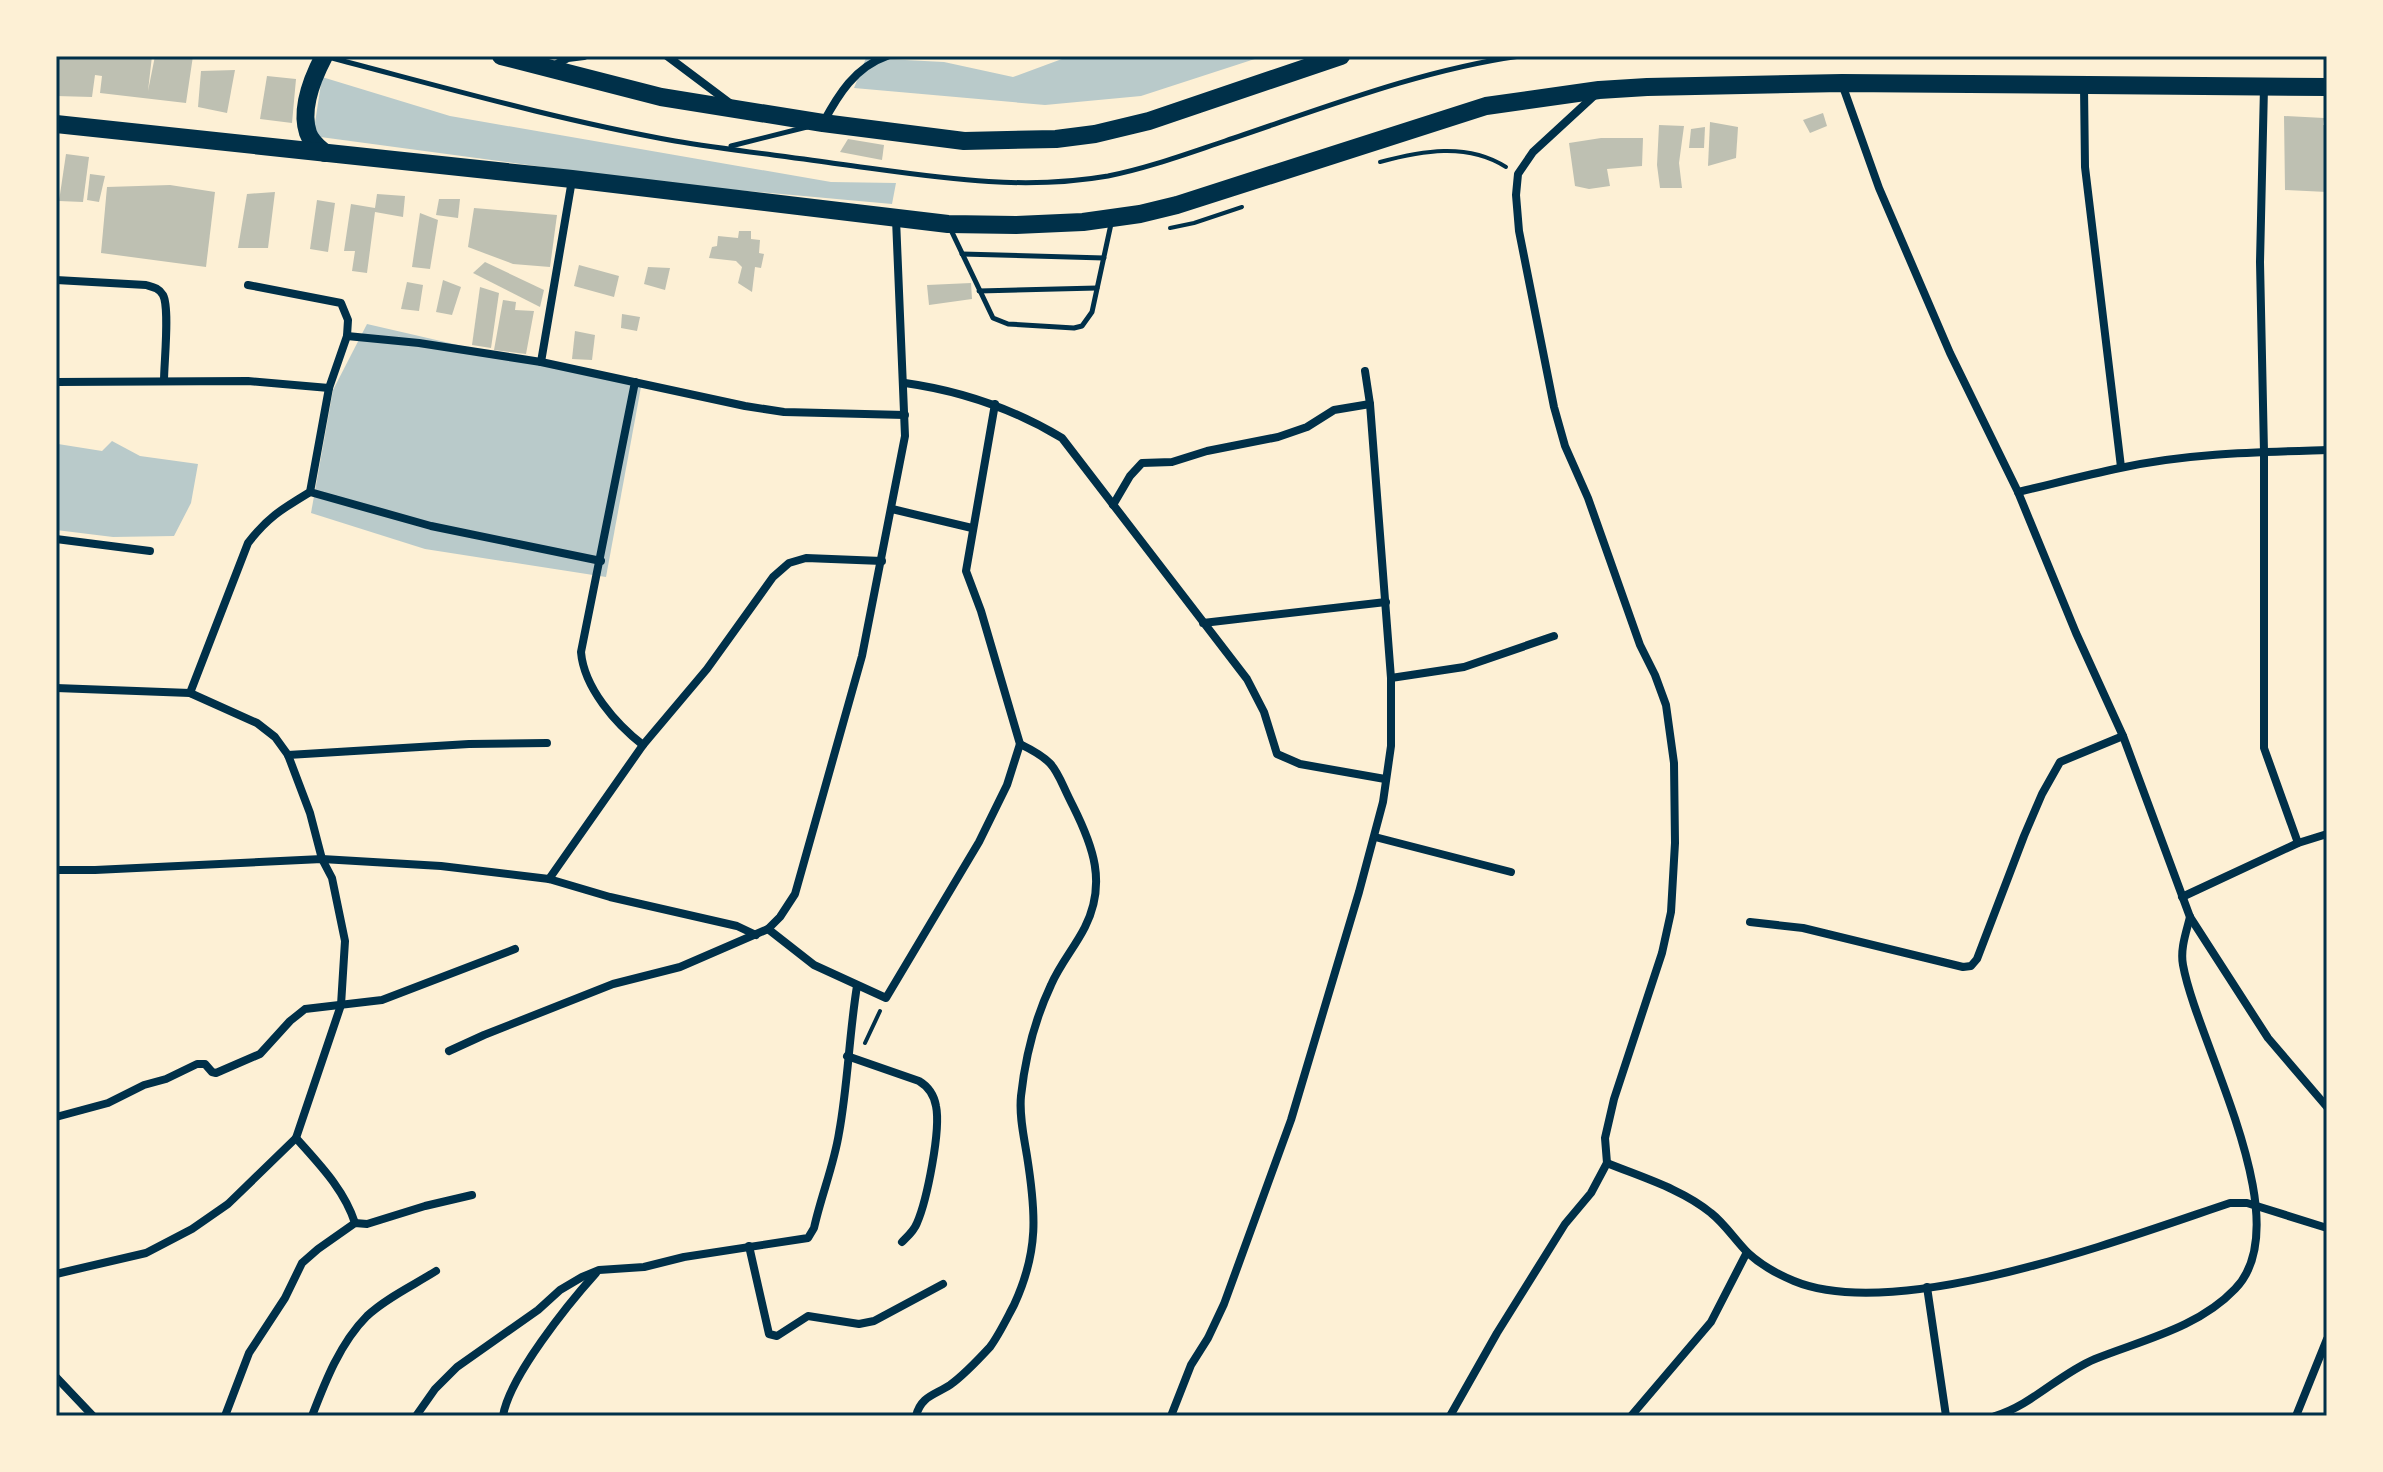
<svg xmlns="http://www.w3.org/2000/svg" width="2383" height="1472" font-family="'Varela Round',sans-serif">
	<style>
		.green { fill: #b9caca }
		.building { fill: #bec0b2 }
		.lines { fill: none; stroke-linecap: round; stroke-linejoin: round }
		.path { stroke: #003049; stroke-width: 4 }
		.service { stroke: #003049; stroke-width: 5 }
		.minor { stroke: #003049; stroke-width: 8 }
		.trunk { stroke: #003049; stroke-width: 18 }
		.neatline { fill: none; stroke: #003049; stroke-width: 3 }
	</style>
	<rect width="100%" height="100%" fill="#fdf0d5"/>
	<g class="green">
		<polygon points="1070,56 1264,56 1141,96 1045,105 854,88 866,58 944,62 1013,77"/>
		<polygon points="322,77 450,116 831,182 896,183 892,204 669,184 313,136"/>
		<polygon points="367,324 641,387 606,577 425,549 311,513 333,390"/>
		<polygon points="112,441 140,456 198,464 191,503 174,536 113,537 56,530 56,446 58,444 102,451"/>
	</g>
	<g class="building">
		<polygon points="56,56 152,56 148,91 155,56 193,56 186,103 100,93 102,76 95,75 92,97 56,96"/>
		<polygon points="235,70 227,113 198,107 201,71"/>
		<polygon points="267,76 296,79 292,123 260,119"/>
		<polygon points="1823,113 1827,126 1810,133 1803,120"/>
		<polygon points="2284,116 2324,118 2323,125 2327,125 2327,192 2285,190"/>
		<polygon points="1710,122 1738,127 1736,158 1708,166"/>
		<polygon points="1659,125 1684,126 1679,163 1682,188 1660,188 1657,165"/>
		<polygon points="1705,127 1704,148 1689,148 1691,129"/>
		<polygon points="1601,138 1643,138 1642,166 1607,169 1610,186 1589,189 1575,186 1569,143"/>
		<polygon points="848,139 884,145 882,160 840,152"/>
		<polygon points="66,154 89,157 83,202 59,201"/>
		<polygon points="90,174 105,176 99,202 87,200"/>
		<polygon points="170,185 215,192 206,267 101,253 107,187"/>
		<polygon points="275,192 268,248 238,248 247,194"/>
		<polygon points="377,194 405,196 403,217 375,212 367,273 352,271 355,251 344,251 351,204 375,208"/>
		<polygon points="439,199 460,199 458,218 436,215"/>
		<polygon points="317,200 335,203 328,252 310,249"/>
		<polygon points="474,208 557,215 550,267 513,264 468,247"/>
		<polygon points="420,213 438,220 430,269 412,267"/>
		<polygon points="739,231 751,231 751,239 760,240 759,253 764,254 761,268 755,267 752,292 738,283 742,267 736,261 709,258 712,247 717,246 718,236 738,238"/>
		<polygon points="485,262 544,290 540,307 473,273"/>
		<polygon points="579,265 619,276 614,297 574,286"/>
		<polygon points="648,267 670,268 665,290 644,284"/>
		<polygon points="443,280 461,287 452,315 436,312"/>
		<polygon points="407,282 423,285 419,311 401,309"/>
		<polygon points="971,283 972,299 929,305 927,285"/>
		<polygon points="480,287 499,293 491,348 472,345"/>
		<polygon points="503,300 516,302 515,310 534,311 526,354 494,350"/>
		<polygon points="622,314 640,317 637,331 621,328"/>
		<polygon points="575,331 595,335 592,360 572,359"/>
	</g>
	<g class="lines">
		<g class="path">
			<path d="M 1380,162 C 1421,151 1467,142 1506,167"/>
			<polyline points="1170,228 1194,223 1242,207"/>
			<polyline points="865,1043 880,1011"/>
		</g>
		<g class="service">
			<path d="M 328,57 C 443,87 558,120 675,141 C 729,150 784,156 839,164 C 929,176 1017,192 1108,176 C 1148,168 1186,154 1225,141 C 1321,109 1420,70 1520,56"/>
			<polyline points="731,146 807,127"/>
			<polyline points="950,228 993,318 1008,324 1074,328 1082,326 1092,312 1111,224"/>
			<polyline points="962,254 1104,258"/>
			<polyline points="979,291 1097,288"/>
		</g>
		<g class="minor">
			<polyline points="667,56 731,104"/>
			<polyline points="551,67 568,58 584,56"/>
			<polyline points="1842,84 1879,188 1950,353 2018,492 2076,633 2123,736 2190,917 2268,1038 2327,1107"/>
			<polyline points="2084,87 2085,167 2121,467"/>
			<polyline points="2264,87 2260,262 2264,452 2264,748 2298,843"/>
			<path d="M 823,123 C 838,95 855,67 887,56"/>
			<path d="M 56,280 L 146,285 C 153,287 159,288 163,295 C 170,308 164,363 164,381"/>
			<polyline points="347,336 419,343 541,362 745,406 784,412 905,415"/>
			<polyline points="541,362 572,180"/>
			<polyline points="56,382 248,381 329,388"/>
			<path d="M 635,382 L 581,652 C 584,688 616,724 643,745"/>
			<path d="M 905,383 C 962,391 1012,408 1062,438 L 1247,679 L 1264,712 L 1277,754 L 1300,764 L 1385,779"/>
			<polyline points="310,492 431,526 601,561"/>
			<path d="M 2018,492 C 2052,484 2086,475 2120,468 C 2187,453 2258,452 2327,450"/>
			<polyline points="1113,505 1130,476 1142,463 1172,462 1207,451 1278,437 1307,427 1334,410 1370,404"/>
			<polyline points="892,509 972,528"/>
			<polyline points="56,539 150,551"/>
			<polyline points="1203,623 1386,602"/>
			<polyline points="1391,678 1464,667 1554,636"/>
			<polyline points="56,688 190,693 257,723 275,737 288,755 310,813 322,859 332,878 345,941 341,1005 296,1138 228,1204 192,1229 146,1253 56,1274"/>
			<path d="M 190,693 L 248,543 C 268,517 282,509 310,492 L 329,388 L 347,336 L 348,320 L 341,303 L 248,285"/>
			<polyline points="288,755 469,744 547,743"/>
			<polyline points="1375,837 1511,872"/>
			<polyline points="56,870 95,870 322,859 441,866 549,879 610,897 737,926 756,935"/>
			<polyline points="549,879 643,745 707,669 773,577 789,563 806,558 882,561"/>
			<polyline points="2182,897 2298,843 2327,834"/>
			<polyline points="1750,922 1803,928 1963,967 1971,966 1977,959 2024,836 2042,794 2060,762 2123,736"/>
			<polyline points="768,929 814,965 886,998 979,842 1007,785 1020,744 981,611 966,571 995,404"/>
			<polyline points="449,1051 484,1035 613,984 680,967 768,929 780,917 795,894 862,656 905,436 896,219"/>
			<path d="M 847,1056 L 919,1081 C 929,1087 934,1095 936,1106 C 941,1130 927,1200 917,1223 C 914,1231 908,1236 902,1242"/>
			<polyline points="56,1117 108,1103 144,1085 166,1079 197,1064 205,1064 212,1072 216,1073 260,1054 290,1021 305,1009 382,1000 515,949"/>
			<path d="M 296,1138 C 319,1164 344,1189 355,1223"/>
			<path d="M 1607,1163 C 1641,1177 1682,1189 1711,1213 C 1725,1224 1735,1240 1748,1253 C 1761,1265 1777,1274 1794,1281 C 1898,1324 2125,1238 2230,1203 L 2247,1203 L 2327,1228"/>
			<polyline points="749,1246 769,1334 777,1336 808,1316 859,1324 874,1321 943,1284"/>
			<polyline points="1927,1287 1946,1416"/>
			<polyline points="56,1377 93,1416"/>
			<polyline points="225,1416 249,1353 285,1298 302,1263 318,1249 355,1223 367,1224 425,1206 472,1195"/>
			<path d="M 312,1416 C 325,1382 340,1343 367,1316 C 386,1298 414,1285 436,1271"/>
			<path d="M 416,1416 L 435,1389 L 457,1367 L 538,1310 L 560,1290 L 582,1277 L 599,1270 L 644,1267 L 684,1257 L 808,1238 L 814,1228 C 821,1196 834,1165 839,1133 C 848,1084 849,1035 857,986"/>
			<path d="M 503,1416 C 509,1377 569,1303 596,1273"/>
			<path d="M 916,1416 C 921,1396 935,1395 950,1385 C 964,1375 978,1360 990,1347 C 999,1335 1007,1318 1014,1305 C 1039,1251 1036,1213 1027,1156 C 1024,1137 1019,1116 1021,1096 C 1025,1059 1035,1019 1051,985 C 1060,964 1075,947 1085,927 C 1107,883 1093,846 1073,806 C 1054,769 1059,763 1020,744"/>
			<polyline points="1171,1416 1191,1365 1208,1338 1224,1304 1291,1120 1359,892 1383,802 1391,746 1391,678 1370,404 1365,371"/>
			<polyline points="1450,1416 1497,1333 1565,1224 1591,1193 1607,1163 1605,1138 1614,1099 1662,953 1671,912 1675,843 1674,763 1666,705 1655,675 1640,645 1588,498 1565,446 1554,407 1519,231 1516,195 1518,174 1533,152 1596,94"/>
			<polyline points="1631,1416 1711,1322 1747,1252"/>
			<path d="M 1995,1416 C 2032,1405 2059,1374 2095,1359 C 2142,1340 2198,1328 2235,1289 C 2301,1222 2197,1043 2183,965 C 2180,949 2186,933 2190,917"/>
			<polyline points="2296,1416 2327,1339"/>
		</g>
		<g class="trunk">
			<path d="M 324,56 C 313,77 300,109 308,133 C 311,142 318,147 325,153"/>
			<polyline points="501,56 661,97 823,123 964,141 1056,139 1095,134 1149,121 1341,56"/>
			<polyline points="56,124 572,179 948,224 1016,225 1083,222 1140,214 1177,205 1486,106 1599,90 1647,87 1842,83 2327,87"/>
		</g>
	</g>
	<rect width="2383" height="1472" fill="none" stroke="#fdf0d5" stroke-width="116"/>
	<rect x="58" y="58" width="2267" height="1356" class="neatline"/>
</svg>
